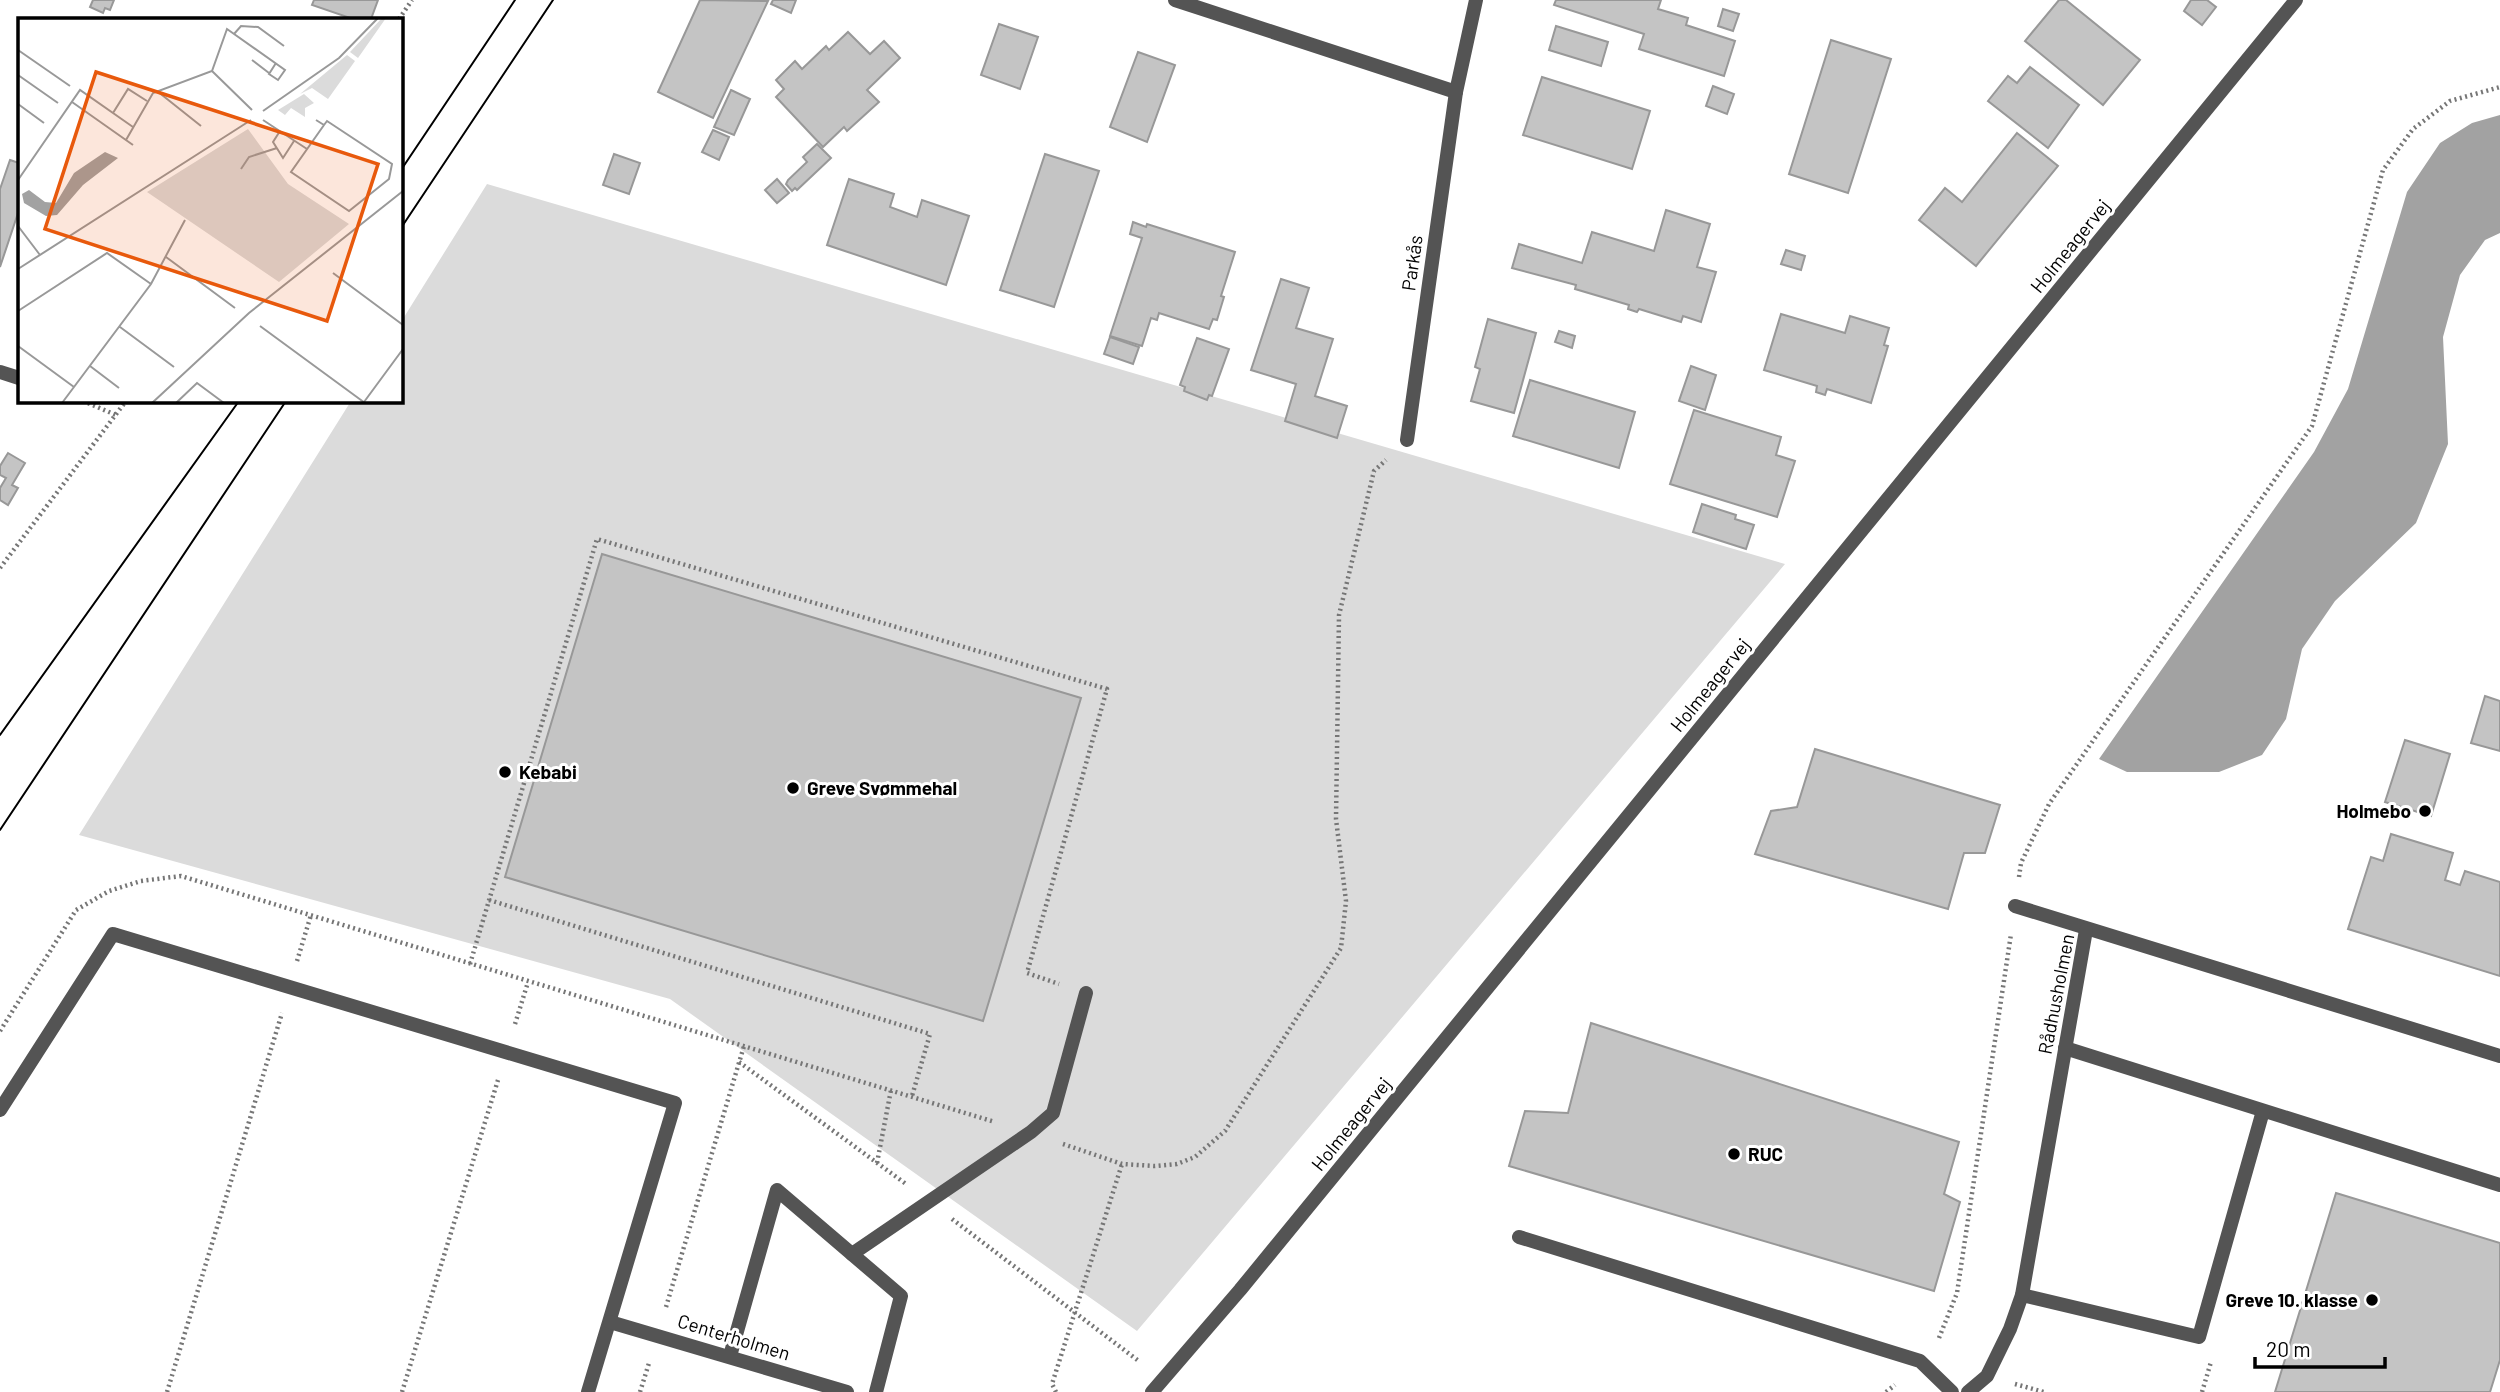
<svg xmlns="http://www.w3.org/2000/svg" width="2500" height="1392" font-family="Barlow,sans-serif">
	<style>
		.green { fill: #dbdbdb }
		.water { fill: #a2a2a2 }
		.building { fill: #c4c4c4; stroke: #989898; stroke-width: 2 }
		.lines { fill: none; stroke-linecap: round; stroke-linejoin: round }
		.path { stroke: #767676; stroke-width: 4.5; stroke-dasharray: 2 3.5; stroke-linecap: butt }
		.service { stroke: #545454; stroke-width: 14 }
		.minor { stroke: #545454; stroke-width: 14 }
		.tertiary { stroke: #545454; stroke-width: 14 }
		.tram { stroke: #000; stroke-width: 2 }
		.poi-dot { fill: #000; stroke: #fff; stroke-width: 2.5 }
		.labels { text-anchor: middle; stroke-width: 6; stroke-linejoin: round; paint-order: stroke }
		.street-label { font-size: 19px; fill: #000; stroke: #fff }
		.poi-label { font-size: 19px; font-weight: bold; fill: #000; stroke: #fff; text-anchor: start }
		.inset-road { fill: none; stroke: #999; stroke-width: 2 }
		.view { fill: #e8590c; fill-opacity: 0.15; stroke: #e8590c; stroke-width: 3.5 }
		.inset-edge { fill: none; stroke: #000; stroke-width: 3.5 }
	</style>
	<rect width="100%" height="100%" fill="#fff"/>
	<polygon class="green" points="487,184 1785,564 1137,1331 670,999 79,835 351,401 401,401 401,322"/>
	<polygon class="water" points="2500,115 2500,233 2485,240 2460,275 2443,337 2448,444 2416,523 2335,601 2302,649 2286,719 2262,755 2219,772 2127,772 2099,759 2314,452 2348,389 2407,192 2440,143 2472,123"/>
	<g class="building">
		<polygon points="93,0 114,0 110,10 105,8 103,13 90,7"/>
		<polygon points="314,0 378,0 371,19 353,19 312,5"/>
		<polygon points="700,0 768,1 713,118 658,92"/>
		<polygon points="773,0 796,0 791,13 771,4"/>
		<polygon points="1556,0 1661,0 1658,9 1688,18 1686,25 1735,41 1724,76 1639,49 1644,34 1554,5"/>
		<polygon points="2059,0 2066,0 2140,60 2103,105 2025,41"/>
		<polygon points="2191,0 2207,0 2216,7 2202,25 2184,11"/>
		<polygon points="1723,9 1739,14 1733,31 1718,26"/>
		<polygon points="999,24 1038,37 1020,89 981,75"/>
		<polygon points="1556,26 1608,42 1601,66 1549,50"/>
		<polygon points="848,32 870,54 884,41 900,58 867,90 879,102 847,131 844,127 823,147 776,97 784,89 776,80 795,61 802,69 826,46 829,50"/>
		<polygon points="1831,40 1891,59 1848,193 1789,174"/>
		<polygon points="1138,52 1175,65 1147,142 1110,127"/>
		<polygon points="2030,67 2079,105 2048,148 1988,101 2008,76 2017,83"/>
		<polygon points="1542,77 1650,111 1632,169 1523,135"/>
		<polygon points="1713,86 1734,94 1727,114 1706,106"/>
		<polygon points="731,90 750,99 734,135 714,127"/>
		<polygon points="713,130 729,137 719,160 702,152"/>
		<polygon points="2017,133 2058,166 1976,266 1919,220 1945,188 1962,202"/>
		<polygon points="817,144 831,158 797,190 795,188 792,191 786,184 788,180 807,162 803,157"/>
		<polygon points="614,154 640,163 629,194 603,185"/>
		<polygon points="1045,154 1099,171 1054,307 1000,290"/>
		<polygon points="10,160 19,163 19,210 0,267 0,189"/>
		<polygon points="777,179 789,193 777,203 765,190"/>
		<polygon points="849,179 894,194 890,207 917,217 922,200 969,216 946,285 827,245"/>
		<polygon points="1666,210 1710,224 1697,267 1716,272 1701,322 1683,316 1681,322 1639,309 1637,312 1628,309 1629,305 1575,289 1576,285 1512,268 1519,244 1582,263 1592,232 1654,251"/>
		<polygon points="1133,222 1146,227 1147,224 1235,252 1221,296 1224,297 1217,320 1213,319 1209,329 1159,313 1157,320 1151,318 1142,346 1110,336 1142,238 1130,234"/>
		<polygon points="1786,250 1805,256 1801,270 1781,264"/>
		<polygon points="1281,279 1309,288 1296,328 1333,339 1315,396 1347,406 1337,438 1285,421 1296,384 1251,370"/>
		<polygon points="1781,314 1845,333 1850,316 1889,328 1884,345 1888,346 1871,403 1827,389 1825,395 1816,392 1817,386 1764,370"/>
		<polygon points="1488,319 1536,333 1514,413 1471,401 1480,369 1475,367"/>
		<polygon points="1559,331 1575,336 1572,348 1555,342"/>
		<polygon points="1110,337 1139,347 1133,364 1104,354"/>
		<polygon points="1197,338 1229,349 1212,396 1209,395 1207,400 1184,391 1185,387 1180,385"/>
		<polygon points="1691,366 1716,375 1705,410 1679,401"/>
		<polygon points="1530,380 1635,412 1619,468 1513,436"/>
		<polygon points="1694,410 1781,437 1776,455 1795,461 1777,517 1670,484"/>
		<polygon points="8,453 25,463 12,485 18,488 8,505 0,500 0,488 6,478 0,475 0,466"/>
		<polygon points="1702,504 1736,515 1735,519 1754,525 1746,549 1693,532"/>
		<polygon points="602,554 1081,698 983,1021 505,877"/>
		<polygon points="2485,696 2500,701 2500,751 2471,743"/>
		<polygon points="2405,740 2450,754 2431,816 2385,802"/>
		<polygon points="1815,749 2000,805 1985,853 1964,853 1948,909 1755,854 1771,811 1797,807"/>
		<polygon points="2391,834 2453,853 2445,880 2460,885 2465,871 2500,882 2500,976 2348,929 2371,857 2383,861"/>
		<polygon points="1591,1023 1959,1142 1944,1194 1960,1202 1934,1291 1509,1166 1525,1111 1568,1113"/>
		<polygon points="2336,1193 2500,1243 2500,1360 2490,1392 2275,1392"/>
	</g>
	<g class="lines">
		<g class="path">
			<polyline points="399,19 412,0"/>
			<polyline points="83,401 116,415"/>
			<polyline points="0,568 126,401"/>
			<polyline points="2019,877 2021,863 2049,804 2312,426 2383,170 2413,129 2450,101 2500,87"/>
			<polyline points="489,900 930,1034 912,1096"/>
			<polyline points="297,961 311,915"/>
			<polyline points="470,964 597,539 1107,689 1027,973 1059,984"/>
			<polyline points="515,1024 528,982"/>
			<polyline points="0,1031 76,910 109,891 141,881 181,876 995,1122"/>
			<polyline points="739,1062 906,1184"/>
			<polyline points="1063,1144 1122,1164 1155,1166 1177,1164 1195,1157 1225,1131 1341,948 1346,901 1336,819 1339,615 1374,471 1386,460"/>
			<polyline points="877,1163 891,1090"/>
			<polyline points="952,1219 1140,1362"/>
			<polyline points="666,1307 744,1046"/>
			<polyline points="1939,1338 1957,1293 2011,934"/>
			<polyline points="2015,1384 2044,1392"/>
			<polyline points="167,1392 282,1013"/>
			<polyline points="402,1392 498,1080"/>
			<polyline points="640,1392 649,1363"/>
			<polyline points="1056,1392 1052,1384 1122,1164"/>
			<polyline points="1886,1392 1895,1385"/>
			<polyline points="2202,1392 2211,1362"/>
		</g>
		<g class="service">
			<polyline points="2015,906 2500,1056"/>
			<polyline points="2065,1048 2500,1185"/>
			<polyline points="0,1110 113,934 675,1103 588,1392"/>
			<polyline points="1519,1237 1920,1361 1952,1392"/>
			<polyline points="852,1254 1031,1132 1053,1113 1086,993"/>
			<polyline points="2022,1295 2199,1337 2263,1111"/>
			<polyline points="730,1356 777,1190 901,1296 876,1392"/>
		</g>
		<g class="minor">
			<polyline points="1175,0 1456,92"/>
			<polyline points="0,372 19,378"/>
			<polyline points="1407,440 1456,92 1476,0"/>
			<polyline points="1968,1392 1987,1376 2010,1329 2022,1295 2086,930"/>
		</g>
		<g class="tertiary">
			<polyline points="610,1322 847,1392"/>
			<polyline points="1152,1392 1240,1290 2296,0"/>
		</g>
		<g class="tram">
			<polyline points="401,170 515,0"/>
			<polyline points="401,228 553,0"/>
			<polyline points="0,735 239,401"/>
			<polyline points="0,830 286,401"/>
		</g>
	</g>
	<g class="poi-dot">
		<circle cx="505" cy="772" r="7"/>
		<circle cx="793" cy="788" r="7"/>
		<circle cx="2425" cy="811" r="7"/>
		<circle cx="1734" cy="1154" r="7"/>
		<circle cx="2372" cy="1300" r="7"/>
	</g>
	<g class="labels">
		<g class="street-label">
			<text transform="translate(2070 246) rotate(-51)" y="7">Holmeagervej</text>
			<text transform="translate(1412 263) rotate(-82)" y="7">Parkås</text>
			<text transform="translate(1710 685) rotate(-51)" y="7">Holmeagervej</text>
			<text transform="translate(2056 994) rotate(-79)" y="7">Rådhusholmen</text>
			<text transform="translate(1351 1124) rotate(-51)" y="7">Holmeagervej</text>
			<text transform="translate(734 1337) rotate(17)" y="7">Centerholmen</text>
		</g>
		<g class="poi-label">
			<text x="519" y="779">Kebabi</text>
			<text x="807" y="795">Greve Svømmehal</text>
			<text x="2411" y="818" text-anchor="end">Holmebo</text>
			<text x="1748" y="1161">RUC</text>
			<text x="2358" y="1307" text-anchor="end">Greve 10. klasse</text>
		</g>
	</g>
	<g transform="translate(18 18)">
		<rect width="385" height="385" fill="#fff"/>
		<path d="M 364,0 L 368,0 L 340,40 L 332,34 ZM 329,37 L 337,43 L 310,81 L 294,70 L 282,76 ZM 286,76 L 296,85 L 287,90 L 287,99 L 273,90 L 267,97 L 260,92 ZM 230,111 L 270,166 L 331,206 L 261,264 L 129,174 Z" fill="#dbdbdb"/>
		<path d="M 87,134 L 100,140 L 65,167 L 39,197 L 28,198 L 6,185 L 4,176 L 11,172 L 27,184 L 38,185 L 56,155 Z" fill="#a2a2a2"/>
		<path class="inset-road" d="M 216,16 L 223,8 L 240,9 L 266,28M 0,32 L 52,68M 234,42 L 251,55M 194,53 L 234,92M 0,57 L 40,85M 139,73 L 183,108M 54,84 L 115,127M 0,86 L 26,105M 245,93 L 321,40 L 360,0M 95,95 L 110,71 L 129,83M 245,102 L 289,131M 298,102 L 306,107 L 309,103 L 374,146 L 371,161 L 331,193 L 273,154 L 306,107M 262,113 L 255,124 L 265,140 L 276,123M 108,122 L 135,75 L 194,53 L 209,11 L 267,52 L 260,62 L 251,56 L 258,45M 223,151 L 231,139 L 259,130M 0,162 L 62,72 L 115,109M 0,208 L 22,237M 148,239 L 217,290M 0,251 L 233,102M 315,255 L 385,307M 0,293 L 89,235 L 133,266M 242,308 L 347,385M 102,309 L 156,349M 0,328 L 56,369M 72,348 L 101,370M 346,384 L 385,331M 44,385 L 133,266 L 167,202M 134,385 L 231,295 L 385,173M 158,385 L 179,365 L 206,385"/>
		<path class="view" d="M 78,54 L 360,146 L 309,303 L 27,211 Z"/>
		<rect width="385" height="385" class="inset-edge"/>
	</g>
	<path d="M2255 1357v10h130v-10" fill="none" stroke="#000000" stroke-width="3.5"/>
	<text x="2266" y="1357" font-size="21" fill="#000000" stroke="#ffffff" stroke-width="5" paint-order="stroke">20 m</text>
</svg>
